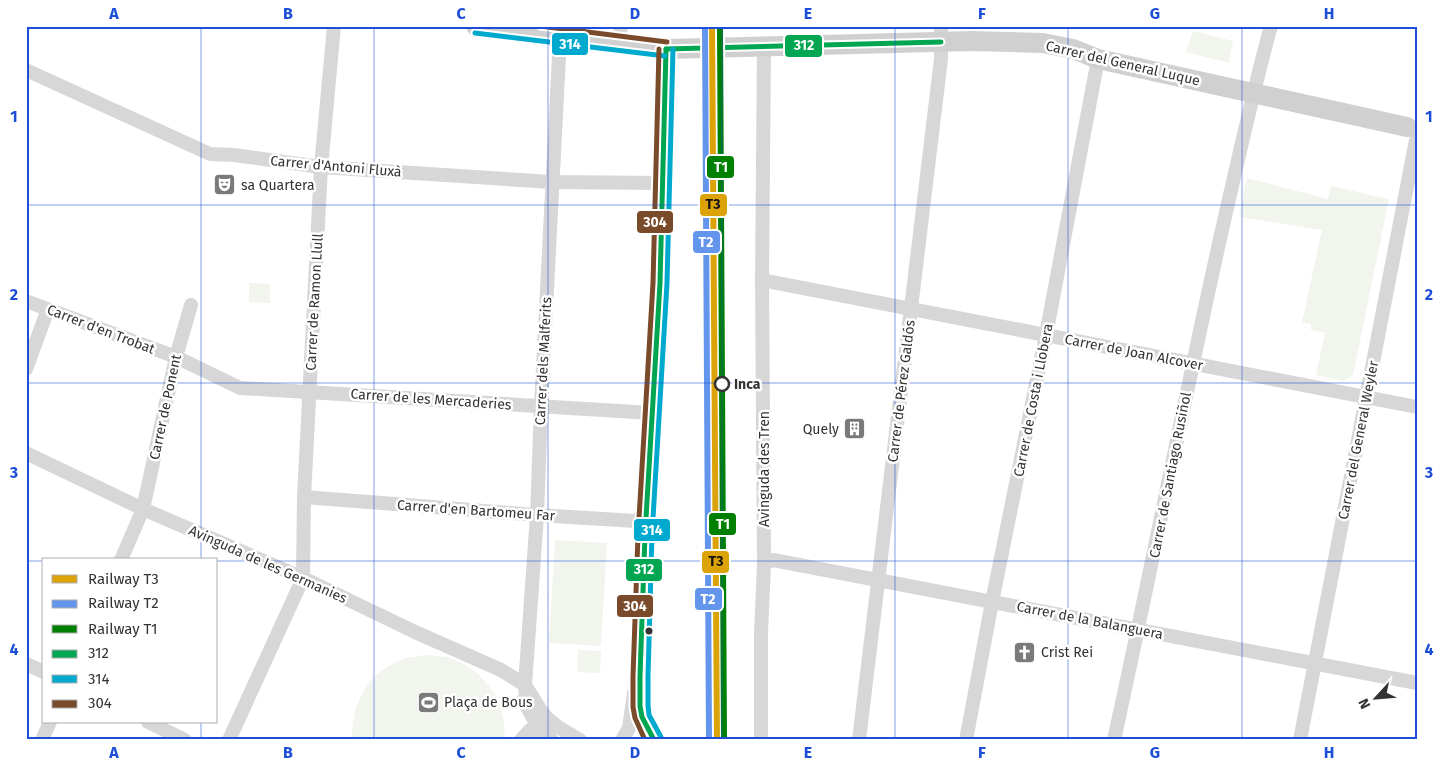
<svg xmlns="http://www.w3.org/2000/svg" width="1443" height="766" font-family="'Fira Sans',sans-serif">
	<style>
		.green { fill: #f1f5ed }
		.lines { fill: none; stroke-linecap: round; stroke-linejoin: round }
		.minor { stroke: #d7d7d7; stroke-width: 14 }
		.secondary { stroke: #d0d0d0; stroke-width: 20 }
		.bus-1-casing { stroke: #fff; stroke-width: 9 }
		.bus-2-casing { stroke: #fff; stroke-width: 9 }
		.bus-3-casing { stroke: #fff; stroke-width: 9 }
		.bus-1 { stroke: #00a651; stroke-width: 5 }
		.bus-2 { stroke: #00a9ce; stroke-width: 5 }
		.bus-3 { stroke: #7a4b2a; stroke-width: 5 }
		.rail-1-casing { stroke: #fff; stroke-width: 10 }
		.rail-2-casing { stroke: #fff; stroke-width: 10 }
		.rail-3-casing { stroke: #fff; stroke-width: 10 }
		.rail-1 { stroke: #dca308; stroke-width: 6 }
		.rail-2 { stroke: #6495ed; stroke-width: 6 }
		.rail-3 { stroke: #008000; stroke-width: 6 }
		.grid { fill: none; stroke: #1d4ed8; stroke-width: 1; stroke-opacity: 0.55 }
		.stop-dot { fill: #fff; stroke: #333; stroke-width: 2.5 }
		.bus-dot { fill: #333; stroke: #fff; stroke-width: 2 }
		.labels { text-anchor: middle; stroke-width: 5; stroke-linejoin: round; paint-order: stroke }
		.street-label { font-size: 14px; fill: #333; stroke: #fff }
		.poi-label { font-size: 14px; fill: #333; stroke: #fff; text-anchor: start }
		.stop-label { font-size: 14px; font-weight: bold; fill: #333; stroke: #fff; text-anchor: start }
		.line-badge { stroke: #fff; stroke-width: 2 }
		.badge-label { font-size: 14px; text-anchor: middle; font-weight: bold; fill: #fff }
		.pale-badge-label { font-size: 14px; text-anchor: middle; font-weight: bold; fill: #111 }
		.neatline { fill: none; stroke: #1d4ed8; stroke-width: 2 }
		.grid-label { font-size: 16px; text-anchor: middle; font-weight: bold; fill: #1d4ed8 }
	</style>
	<rect width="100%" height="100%" fill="#fff"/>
	<g class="green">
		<polygon points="1193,31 1233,41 1229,63 1186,52"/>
		<polygon points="1247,178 1328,199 1331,186 1389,199 1353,375 1344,381 1316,375 1325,333 1311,330 1311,324 1302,322 1322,230 1239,217"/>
		<polygon points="249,283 270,284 270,303 249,302"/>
		<polygon points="555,540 607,543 601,646 549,643"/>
		<polygon points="578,650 601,651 600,673 577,672"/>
		<path d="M 424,655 C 433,656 443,656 451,658 C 484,670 509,704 504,740 L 352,740 C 352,704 365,677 398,661 C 406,657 416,657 424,655 Z"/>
	</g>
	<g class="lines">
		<g class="minor">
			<polyline points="619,44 621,26"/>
			<polyline points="26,70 210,154 234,155 321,167 552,182 663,183"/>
			<polyline points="762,280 1417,407"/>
			<polyline points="26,301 176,357 240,388 652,413"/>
			<polyline points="26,369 48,309"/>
			<polyline points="26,453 143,509 303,578 415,632 501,670 525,685 540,709 547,718 558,727 580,740"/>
			<polyline points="304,497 537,515 635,521 646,515"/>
			<polyline points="121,560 143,509 176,357 191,305"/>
			<polyline points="764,563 773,560 1417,683"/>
			<polyline points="26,664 44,672"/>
			<polyline points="523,700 536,723 552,740"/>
			<polyline points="527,707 525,685 537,515 541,406 560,37"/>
			<polyline points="148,722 185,740"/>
			<polyline points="42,740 50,722"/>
			<polyline points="229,740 303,578 304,497 321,167 334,26"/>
			<polyline points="521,740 530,730 544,733"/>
			<polyline points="622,740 629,728 634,693"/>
			<polyline points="761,740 761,634 764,563 762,280 764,47"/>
			<polyline points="859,740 941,59 941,26"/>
			<polyline points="966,740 992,602 1046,335 1098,59"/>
			<path d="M 1114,740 C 1152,567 1185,394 1224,221 C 1239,156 1253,91 1271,26"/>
			<polyline points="1300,740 1416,140"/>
		</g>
		<g class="secondary">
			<polyline points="476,26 666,49 972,41 1043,43 1073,49 1098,59 1407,127"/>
			<polyline points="654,740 642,717 640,706 640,676 645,535 660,283 666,49"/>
		</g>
		<defs>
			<g id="bus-1">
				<polyline points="666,49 941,42"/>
				<polyline points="654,740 642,717 640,706 640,676 645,535 660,283 666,49"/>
			</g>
			<g id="bus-2">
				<polyline points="475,33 665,56"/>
				<polyline points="661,737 649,715 648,705 648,676 652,535 667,283 673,49"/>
			</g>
			<g id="bus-3">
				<polyline points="540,26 667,42"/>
				<polyline points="645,740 635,718 633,707 633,676 638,535 653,283 659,49"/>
			</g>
		</defs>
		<use href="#bus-1" class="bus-1-casing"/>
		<use href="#bus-2" class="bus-2-casing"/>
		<use href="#bus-3" class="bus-3-casing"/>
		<use href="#bus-1" class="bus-1"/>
		<use href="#bus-2" class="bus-2"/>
		<use href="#bus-3" class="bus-3"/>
		<defs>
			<polyline id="rail-1" points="712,26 717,740"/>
			<polyline id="rail-2" points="705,26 709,740"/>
			<polyline id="rail-3" points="720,26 724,740"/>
		</defs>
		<use href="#rail-1" class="rail-1-casing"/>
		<use href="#rail-2" class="rail-2-casing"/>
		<use href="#rail-3" class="rail-3-casing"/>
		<use href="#rail-1" class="rail-1"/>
		<use href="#rail-2" class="rail-2"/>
		<use href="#rail-3" class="rail-3"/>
	</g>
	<path class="grid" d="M 201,26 L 201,560M 374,26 L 374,740M 548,26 L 548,740M 722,26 L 722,740M 895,26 L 895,740M 1068,26 L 1068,740M 1242,26 L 1242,740M 26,205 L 1417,205M 26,383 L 1417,383M 26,561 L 44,561M 216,561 L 1417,561M 201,722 L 201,740"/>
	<defs>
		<symbol id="theatre-square" viewBox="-11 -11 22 22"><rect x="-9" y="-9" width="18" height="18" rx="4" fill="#7a7a7a" stroke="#fff"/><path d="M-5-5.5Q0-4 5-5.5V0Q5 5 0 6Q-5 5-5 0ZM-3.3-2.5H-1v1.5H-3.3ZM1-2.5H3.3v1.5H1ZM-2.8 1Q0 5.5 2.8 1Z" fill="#fff"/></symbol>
		<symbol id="building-square" viewBox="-11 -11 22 22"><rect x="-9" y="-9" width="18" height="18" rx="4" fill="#7a7a7a" stroke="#fff"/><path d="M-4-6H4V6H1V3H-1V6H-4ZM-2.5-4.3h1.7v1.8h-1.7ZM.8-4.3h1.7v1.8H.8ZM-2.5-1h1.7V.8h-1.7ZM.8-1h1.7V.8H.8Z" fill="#fff"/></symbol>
		<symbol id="church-square" viewBox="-11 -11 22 22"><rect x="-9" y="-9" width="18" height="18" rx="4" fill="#7a7a7a" stroke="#fff"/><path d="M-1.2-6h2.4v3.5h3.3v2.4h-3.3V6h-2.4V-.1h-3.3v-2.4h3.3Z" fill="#fff"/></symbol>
		<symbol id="stadium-square" viewBox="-11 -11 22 22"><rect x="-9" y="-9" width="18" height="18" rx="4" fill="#7a7a7a" stroke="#fff"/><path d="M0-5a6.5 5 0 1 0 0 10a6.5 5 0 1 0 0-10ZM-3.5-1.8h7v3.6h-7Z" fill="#fff"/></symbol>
	</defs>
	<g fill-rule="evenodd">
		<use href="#theatre-square" x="212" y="172" width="25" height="25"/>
		<use href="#building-square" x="842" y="416" width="25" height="25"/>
		<use href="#church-square" x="1012" y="640" width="25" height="25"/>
		<use href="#stadium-square" x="416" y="690" width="25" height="25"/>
	</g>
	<circle class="stop-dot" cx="722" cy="384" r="7"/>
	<circle class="bus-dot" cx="649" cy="631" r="4.5"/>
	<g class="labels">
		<g class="street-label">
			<text transform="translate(1123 63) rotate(13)" y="5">Carrer del General Luque</text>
			<text transform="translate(336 166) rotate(5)" y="5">Carrer d'Antoni Fluxà</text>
			<text transform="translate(314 302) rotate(-87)" y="5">Carrer de Ramon Llull</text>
			<text transform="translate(101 329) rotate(21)" y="5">Carrer d'en Trobat</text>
			<text transform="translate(1134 352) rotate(11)" y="5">Carrer de Joan Alcover</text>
			<text transform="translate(543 361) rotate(-87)" y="5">Carrer dels Malferits</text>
			<text transform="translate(901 391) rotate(-83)" y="5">Carrer de Pérez Galdós</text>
			<text transform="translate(431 399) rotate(4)" y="5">Carrer de les Mercaderies</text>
			<text transform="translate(1033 400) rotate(-79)" y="5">Carrer de Costa i Llobera</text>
			<text transform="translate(165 407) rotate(-78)" y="5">Carrer de Ponent</text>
			<text transform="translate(1358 440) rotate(-79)" y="5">Carrer del General Weyler</text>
			<text transform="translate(764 469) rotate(-90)" y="5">Avinguda des Tren</text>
			<text transform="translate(1170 475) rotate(-79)" y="5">Carrer de Santiago Rusiñol</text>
			<text transform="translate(476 510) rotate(4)" y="5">Carrer d'en Bartomeu Far</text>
			<text transform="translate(268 564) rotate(24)" y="5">Avinguda de les Germanies</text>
			<text transform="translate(1090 620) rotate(11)" y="5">Carrer de la Balanguera</text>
		</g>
		<g class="poi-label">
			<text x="241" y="190">sa Quartera</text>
			<text x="839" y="434" text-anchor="end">Quely</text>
			<text x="1041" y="657">Crist Rei</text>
			<text x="444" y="707">Plaça de Bous</text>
		</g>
		<g class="stop-label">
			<text x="734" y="389">Inca</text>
		</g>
	</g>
	<g class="line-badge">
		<rect x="551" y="32" width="38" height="24" rx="5" fill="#00a9ce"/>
		<rect x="784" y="34" width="39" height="24" rx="5" fill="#00a651"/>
		<rect x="706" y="155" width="29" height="24" rx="5" fill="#008000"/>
		<rect x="699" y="193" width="29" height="24" rx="5" fill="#dca308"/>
		<rect x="636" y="210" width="38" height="24" rx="5" fill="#7a4b2a"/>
		<rect x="692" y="230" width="29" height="24" rx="5" fill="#6495ed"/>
		<rect x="708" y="512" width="29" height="24" rx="5" fill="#008000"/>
		<rect x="633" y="518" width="38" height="24" rx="5" fill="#00a9ce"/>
		<rect x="701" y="550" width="29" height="24" rx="5" fill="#dca308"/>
		<rect x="625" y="558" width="38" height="24" rx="5" fill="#00a651"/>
		<rect x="694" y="587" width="29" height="24" rx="5" fill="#6495ed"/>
		<rect x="616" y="594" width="38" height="24" rx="5" fill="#7a4b2a"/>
	</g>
	<g class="badge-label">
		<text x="570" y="49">314</text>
		<text x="804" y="50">312</text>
		<text x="721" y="172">T1</text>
		<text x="655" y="227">304</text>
		<text x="706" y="247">T2</text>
		<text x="723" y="529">T1</text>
		<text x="652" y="535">314</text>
		<text x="644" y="574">312</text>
		<text x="708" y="604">T2</text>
		<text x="635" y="611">304</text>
	</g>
	<g class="pale-badge-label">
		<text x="713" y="209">T3</text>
		<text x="716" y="566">T3</text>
	</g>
	<rect width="1443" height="766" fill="none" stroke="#ffffff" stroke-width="55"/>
	<rect x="42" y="558" width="175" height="165" fill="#ffffff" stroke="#adadad"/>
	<rect x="52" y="575" width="25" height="8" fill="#dca308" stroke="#adadad"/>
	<text x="88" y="584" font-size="15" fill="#333333">Railway T3</text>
	<rect x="52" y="600" width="25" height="8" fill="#6495ed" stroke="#adadad"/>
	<text x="88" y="608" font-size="15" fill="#333333">Railway T2</text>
	<rect x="52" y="625" width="25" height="8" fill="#008000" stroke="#adadad"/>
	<text x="88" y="634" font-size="15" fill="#333333">Railway T1</text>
	<rect x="52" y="650" width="25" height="8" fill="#00a651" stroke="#adadad"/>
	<text x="88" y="658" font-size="15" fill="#333333">312</text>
	<rect x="52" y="675" width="25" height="8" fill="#00a9ce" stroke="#adadad"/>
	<text x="88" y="684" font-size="15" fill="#333333">314</text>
	<rect x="52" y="700" width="25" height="8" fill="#7a4b2a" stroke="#adadad"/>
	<text x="88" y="708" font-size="15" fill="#333333">304</text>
	<g transform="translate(1376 698) rotate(244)" stroke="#ffffff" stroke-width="4" paint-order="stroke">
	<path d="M0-4L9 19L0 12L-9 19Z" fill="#333333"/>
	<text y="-8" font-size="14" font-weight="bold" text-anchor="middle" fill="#333333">N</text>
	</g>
	<rect x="28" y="28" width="1388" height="710" class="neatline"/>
	<g class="grid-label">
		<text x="114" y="19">A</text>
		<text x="288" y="19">B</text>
		<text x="461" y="19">C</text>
		<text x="635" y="19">D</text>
		<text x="808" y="19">E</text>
		<text x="982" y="19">F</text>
		<text x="1155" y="19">G</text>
		<text x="1329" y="19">H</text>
		<text x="14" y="122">1</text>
		<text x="1429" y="122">1</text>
		<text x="14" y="300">2</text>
		<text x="1429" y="300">2</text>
		<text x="14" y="478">3</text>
		<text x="1429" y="478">3</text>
		<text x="14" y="655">4</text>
		<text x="1429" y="655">4</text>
		<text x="114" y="758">A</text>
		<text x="288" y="758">B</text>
		<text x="461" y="758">C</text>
		<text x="635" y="758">D</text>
		<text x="808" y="758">E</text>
		<text x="982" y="758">F</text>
		<text x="1155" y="758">G</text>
		<text x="1329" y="758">H</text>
	</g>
</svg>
